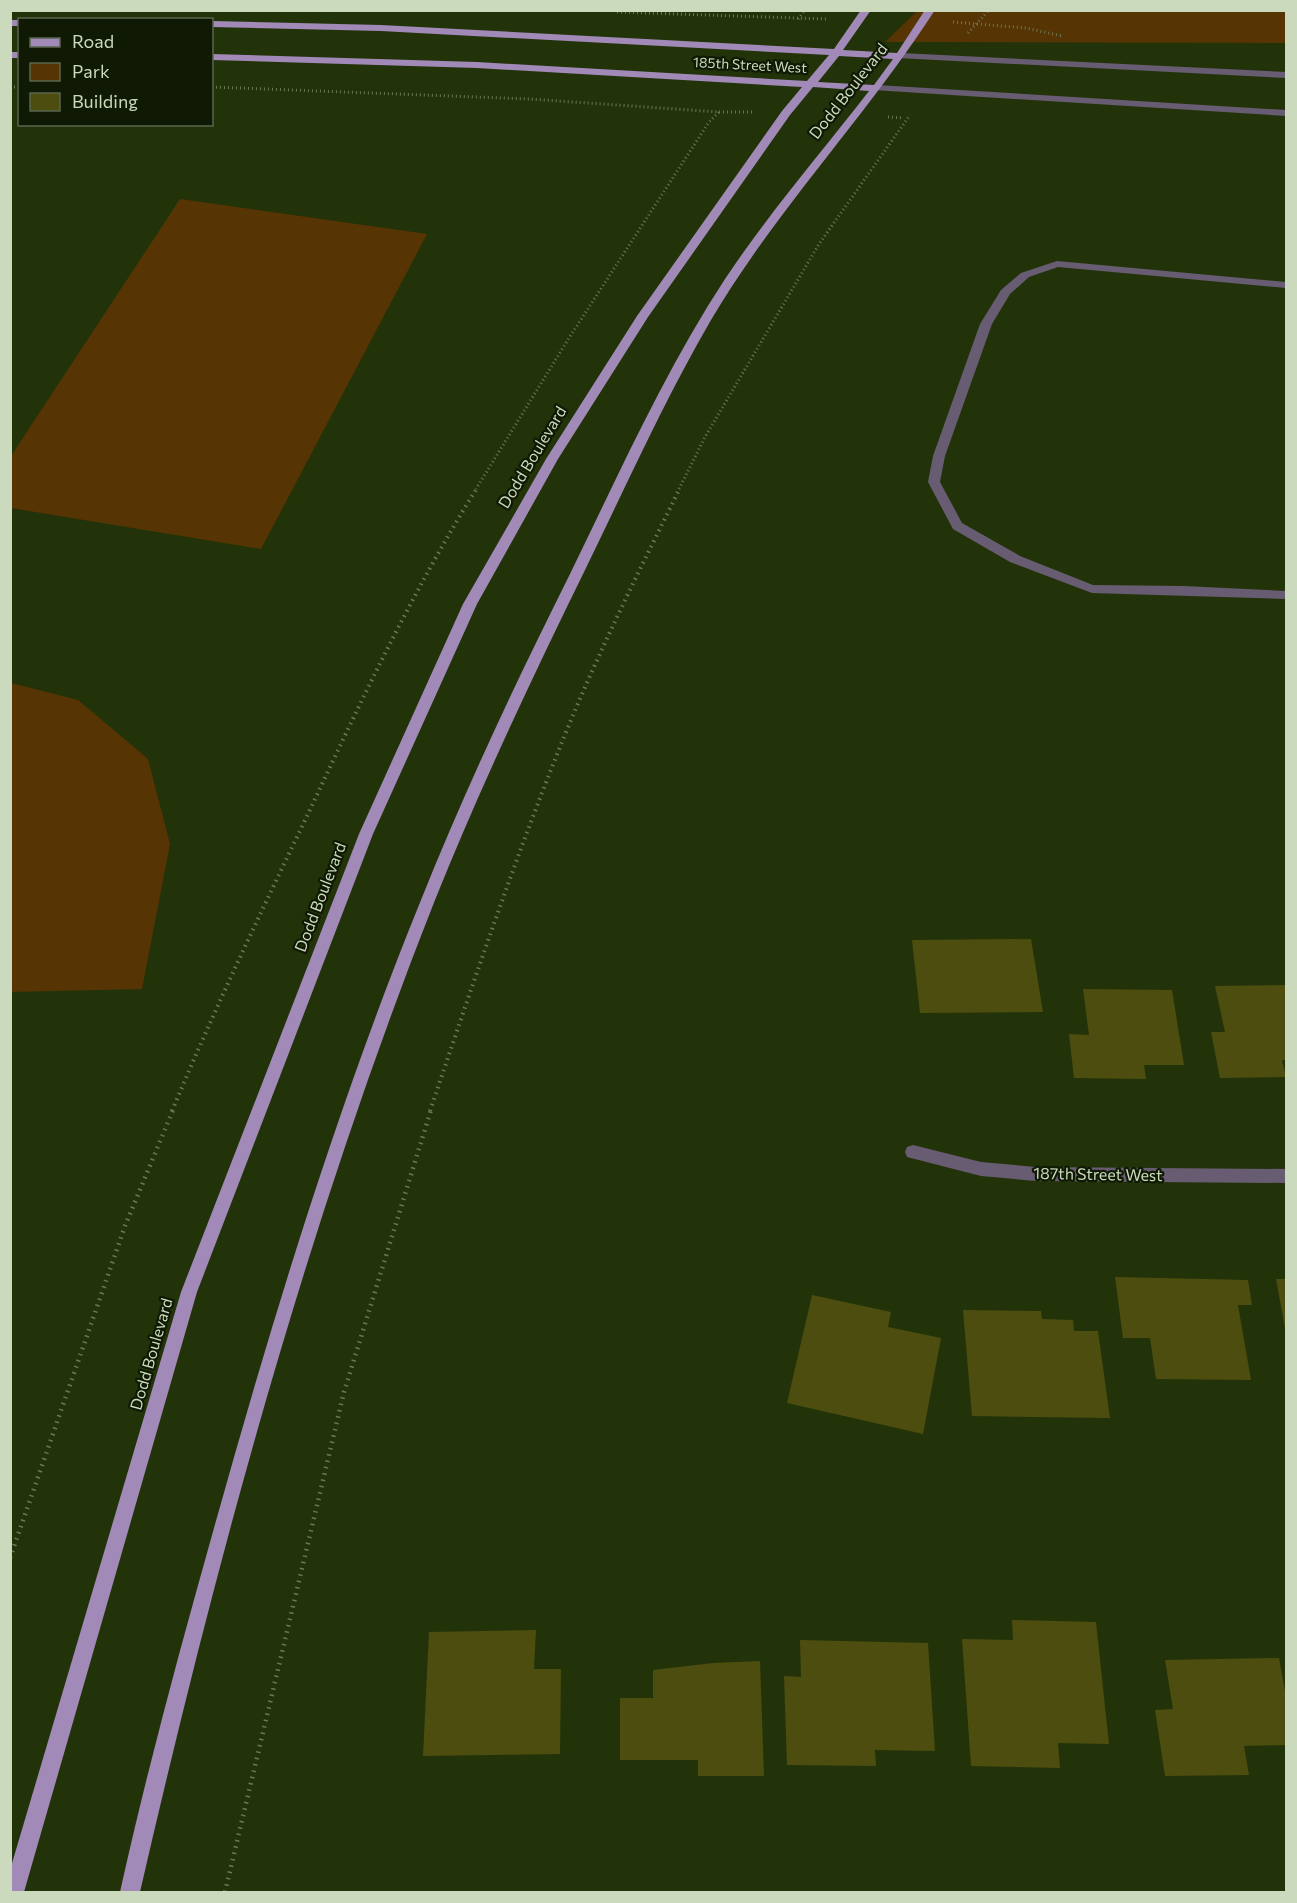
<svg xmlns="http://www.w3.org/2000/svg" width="1297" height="1903" font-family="Commissioner,sans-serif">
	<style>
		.green { fill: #563404 }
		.building { fill: #4d4d0f }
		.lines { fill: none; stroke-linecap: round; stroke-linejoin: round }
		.path-far2 { stroke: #6a7955; stroke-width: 3; stroke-dasharray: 1 3; stroke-linecap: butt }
		.path-far1 { stroke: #6a7955; stroke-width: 4; stroke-dasharray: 1.5 4.5; stroke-linecap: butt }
		.path { stroke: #6a7955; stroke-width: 4.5; stroke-dasharray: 1.5 5; stroke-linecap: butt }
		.minor { fill: #685c73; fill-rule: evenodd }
		.major { fill: #a28ab8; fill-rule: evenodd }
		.labels { text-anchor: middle; stroke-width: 4.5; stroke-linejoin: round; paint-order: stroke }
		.far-street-label { font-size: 14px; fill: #cbdabd; stroke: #0f1904 }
		.street-label { font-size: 16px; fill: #cbdabd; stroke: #0f1904 }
	</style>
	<rect width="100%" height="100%" fill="#233309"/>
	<g class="green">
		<polygon points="917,11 1286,11 1286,43 885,42"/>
		<polygon points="180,199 427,234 261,549 11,508 11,456"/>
		<polygon points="11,683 78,700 148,759 170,844 142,989 11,992"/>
	</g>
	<g class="building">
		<polygon points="1031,939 1043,1012 920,1013 912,940"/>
		<polygon points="1286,985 1286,1060 1282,1060 1286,1077 1220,1078 1211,1032 1225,1032 1215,986"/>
		<polygon points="1083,989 1172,990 1184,1065 1144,1065 1146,1079 1074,1078 1069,1034 1089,1035"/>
		<polygon points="1115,1277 1248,1280 1252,1305 1238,1305 1251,1380 1156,1379 1150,1338 1123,1338"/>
		<polygon points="1276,1279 1286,1279 1286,1328 1285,1328"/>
		<polygon points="812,1295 891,1312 888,1327 941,1338 923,1434 787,1403"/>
		<polygon points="963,1310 1041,1311 1042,1319 1073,1320 1074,1331 1098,1331 1110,1418 972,1416"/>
		<polygon points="1012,1620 1096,1622 1109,1744 1058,1743 1060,1768 971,1766 962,1639 1013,1640"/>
		<polygon points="536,1630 534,1669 561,1669 560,1754 423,1756 429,1632"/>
		<polygon points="800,1640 928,1643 935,1751 875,1750 876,1766 787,1765 784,1676 801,1677"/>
		<polygon points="1279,1658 1286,1697 1286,1745 1244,1746 1249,1775 1165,1776 1155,1710 1173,1709 1165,1660"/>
		<polygon points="760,1661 764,1776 698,1776 698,1760 620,1760 620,1698 653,1698 653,1670 713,1663"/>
	</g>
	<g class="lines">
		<g class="path-far2">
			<polyline points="617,12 826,19"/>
			<polyline points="798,19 805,10"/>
			<polyline points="953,22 1026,28 1062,36"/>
			<polyline points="968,33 989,10"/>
			<polyline points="10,87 20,87"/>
			<polyline points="212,87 529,99 719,112 709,122 569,338 476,489"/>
			<polyline points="719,112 755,112"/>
			<polyline points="888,117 904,118"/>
			<polyline points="679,489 705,437 819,244 910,115"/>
		</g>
		<g class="path-far1">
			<path d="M 172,1111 C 214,1010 261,912 308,814 C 359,705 413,590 477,488"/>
			<path d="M 430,1111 C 471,989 512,867 560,747 C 595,659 638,573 680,488"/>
		</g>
		<g class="path">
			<polyline points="10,1558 125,1226 173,1110"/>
			<polyline points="225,1892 344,1392 431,1110"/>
		</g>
		<g class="minor">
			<polygon points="901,53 1286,72 1286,78 897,58 897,54"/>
			<polygon points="877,85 1286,110 1286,116 873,90 873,86"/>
			<polygon points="1057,261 1286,282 1286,288 1058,267 1029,277 1010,294 992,324 945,456 940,482 962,523 1020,556 1093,585 1184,586 1286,591 1286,599 1092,593 1010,562 953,529 928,482 933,456 980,324 1001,290 1021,273"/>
			<polygon points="913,1145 981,1162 1036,1167 1286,1169 1286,1183 1036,1181 981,1176 907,1157 905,1152 907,1147"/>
		</g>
		<g class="major">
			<path d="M 861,10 L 871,10 L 843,50 L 897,53 L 925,10 L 935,10 C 866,117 776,210 711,320 C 664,401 626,486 585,570 C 532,678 480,788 435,900 C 308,1221 217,1557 140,1892 L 120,1892 C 147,1770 180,1649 214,1528 C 273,1316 338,1104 421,900 C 465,790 516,682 569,576 C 618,476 664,372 725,279 C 769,213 821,153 869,91 L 813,87 L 790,115 L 648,317 L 558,459 L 477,604 L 373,834 L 197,1292 L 24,1892 L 10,1892 L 10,1870 L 181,1292 L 359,834 L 463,604 L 546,459 L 637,316 L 782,111 L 802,87 L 477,68 L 212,60 L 212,54 L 477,62 L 807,81 L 829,55 L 381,31 L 212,27 L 212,21 L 381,25 L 834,49 ZM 839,56 L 893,59 L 874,85 L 818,82 Z"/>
			<rect x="10" y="20" width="10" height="6"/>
			<rect x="10" y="52" width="10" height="6"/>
		</g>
	</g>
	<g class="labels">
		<g class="far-street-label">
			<text transform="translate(750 65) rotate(3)" y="5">185th Street West</text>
		</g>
		<g class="street-label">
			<text transform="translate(848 91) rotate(-52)" y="6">Dodd Boulevard</text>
			<text transform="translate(532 457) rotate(-59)" y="6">Dodd Boulevard</text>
			<text transform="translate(320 897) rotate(-69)" y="6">Dodd Boulevard</text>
			<text transform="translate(1098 1174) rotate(1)" y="6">187th Street West</text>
			<text transform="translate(151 1354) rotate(-74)" y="6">Dodd Boulevard</text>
		</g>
	</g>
	<rect width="1297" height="1903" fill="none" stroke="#cbdabd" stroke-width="24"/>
	<rect x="18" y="18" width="195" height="108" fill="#0f1904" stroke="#5a664e" stroke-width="1.5"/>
	<rect x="30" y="38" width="30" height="9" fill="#a28ab8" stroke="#5a664e" stroke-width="1.5"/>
	<text x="72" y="48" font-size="18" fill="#cbdabd">Road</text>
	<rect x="30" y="63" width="30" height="18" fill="#563404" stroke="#5a664e" stroke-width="1.5"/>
	<text x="72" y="78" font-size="18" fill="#cbdabd">Park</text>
	<rect x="30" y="93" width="30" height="18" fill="#4d4d0f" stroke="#5a664e" stroke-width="1.5"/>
	<text x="72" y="108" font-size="18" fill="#cbdabd">Building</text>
</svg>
